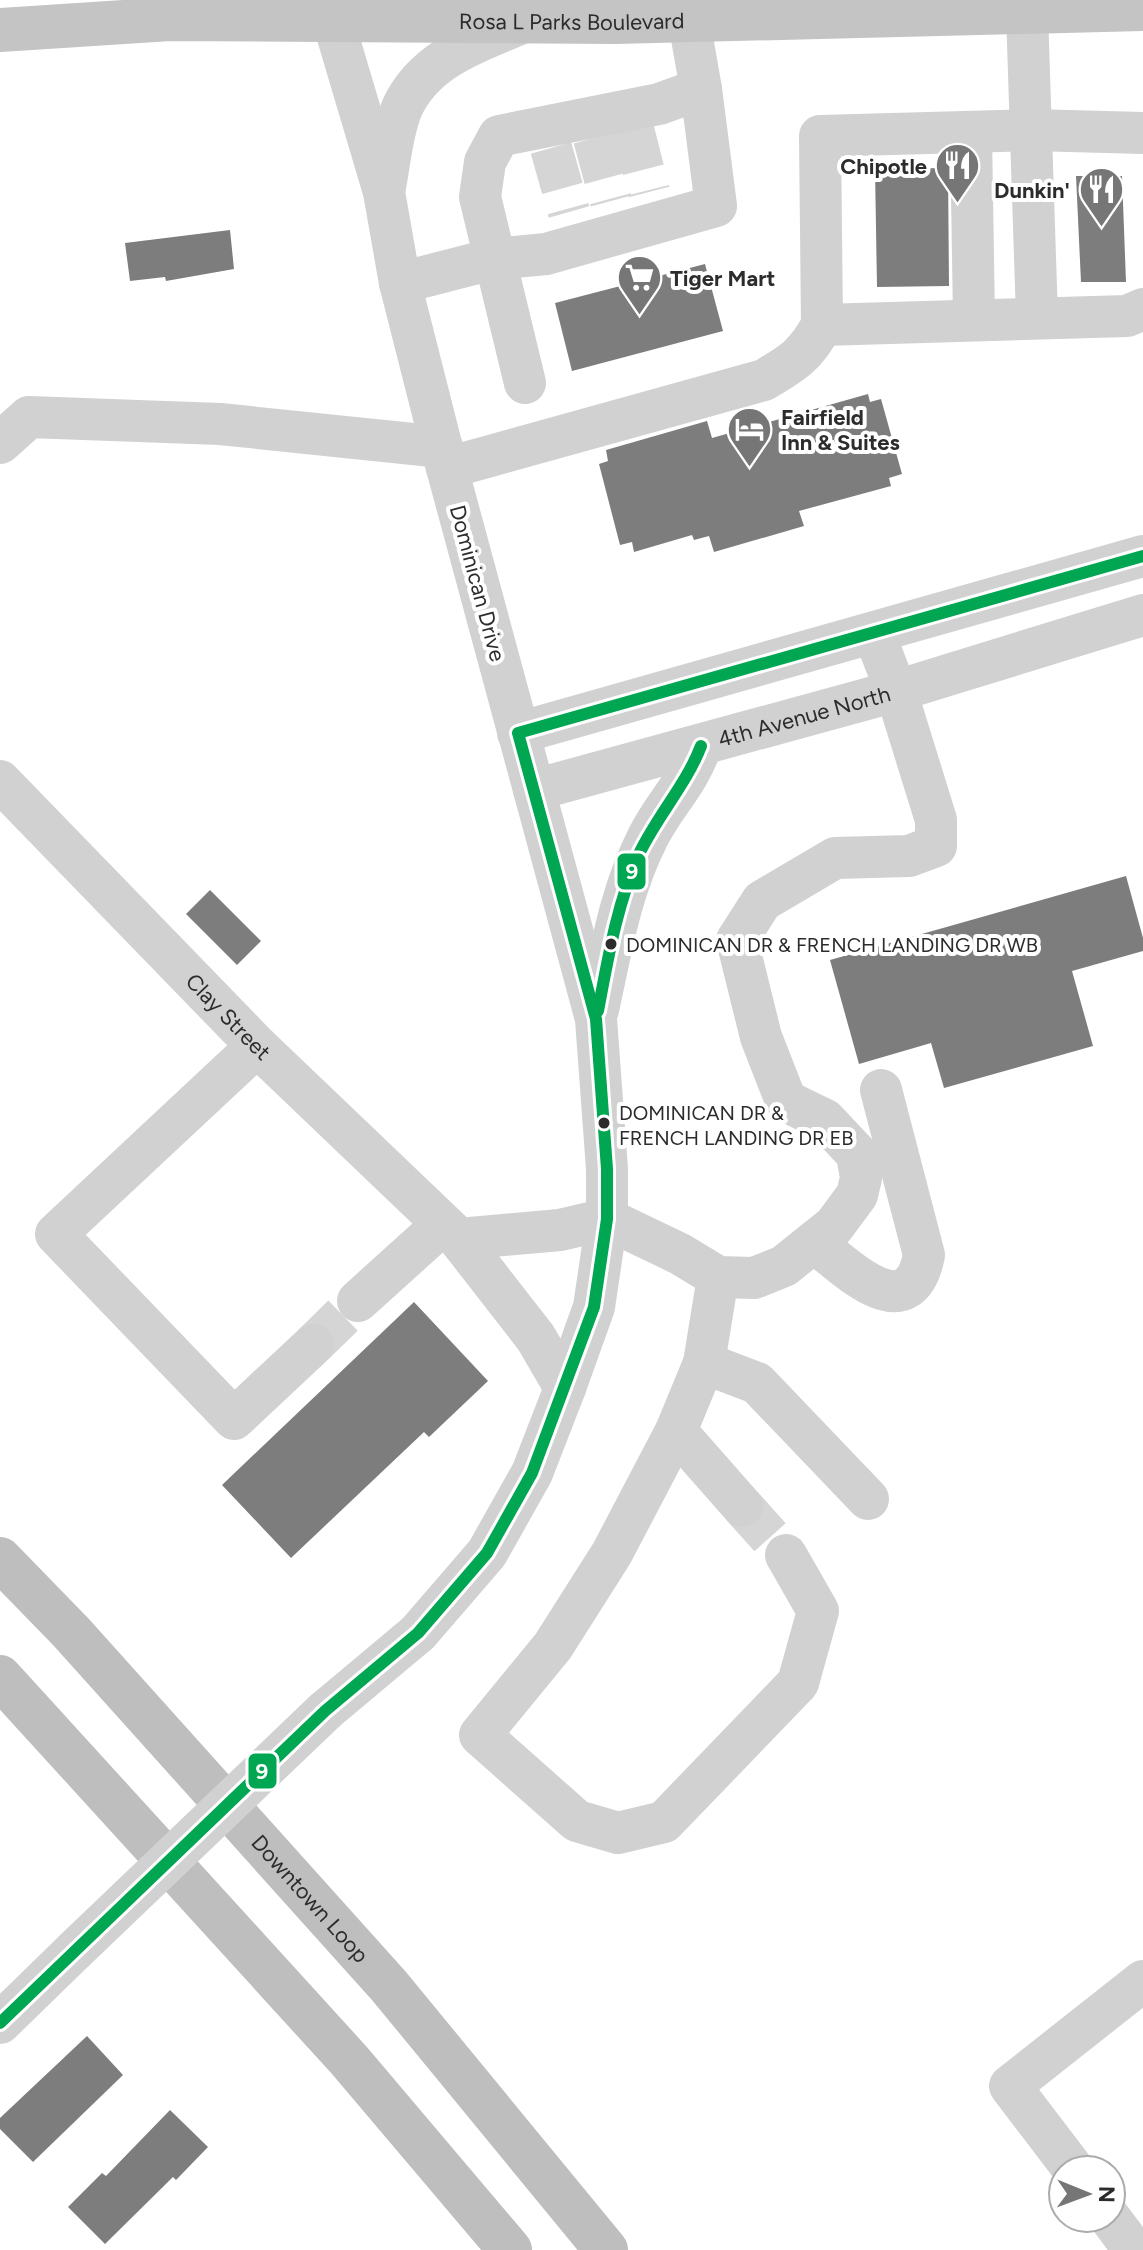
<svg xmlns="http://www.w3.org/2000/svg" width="1143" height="2250" font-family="Figtree,sans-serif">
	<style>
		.building { fill: #7d7d7d }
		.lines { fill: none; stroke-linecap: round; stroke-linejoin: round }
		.minor-tunnel { stroke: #d5d5d5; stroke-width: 42; stroke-dasharray: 42 21; stroke-linecap: butt }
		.minor { stroke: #d1d1d1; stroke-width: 42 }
		.major { stroke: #c4c4c4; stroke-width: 44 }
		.highway { stroke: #bebebe; stroke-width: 44 }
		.minor-bridge { stroke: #d1d1d1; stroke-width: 42 }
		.bus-1-casing { stroke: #fff; stroke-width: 18 }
		.bus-1 { stroke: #00a651; stroke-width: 12 }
		.bus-dot { fill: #2c2c2c; stroke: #fff; stroke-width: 3 }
		.labels { text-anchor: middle; stroke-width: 8; stroke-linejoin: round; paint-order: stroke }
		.bus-label { font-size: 20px; fill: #2c2c2c; stroke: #fff; text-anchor: start }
		.street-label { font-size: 22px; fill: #2c2c2c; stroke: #fff }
		.poi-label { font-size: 22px; font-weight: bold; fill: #2c2c2c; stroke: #fff; text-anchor: end }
		.line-badge { stroke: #fff; stroke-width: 3 }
		.badge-label { font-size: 22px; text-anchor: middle; font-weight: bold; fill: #fff }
	</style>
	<rect width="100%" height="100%" fill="#fff"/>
	<g class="building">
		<polygon points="948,168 949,286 877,287 875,169"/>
		<polygon points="1076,176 1122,176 1126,282 1081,282"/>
		<polygon points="230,230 234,269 166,281 165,277 130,281 125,243"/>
		<polygon points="705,264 723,331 572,371 555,303"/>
		<polygon points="868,394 870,402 881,399 902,474 889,478 891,486 799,511 804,526 714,552 709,536 694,540 692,535 634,552 632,542 620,545 599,464 608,461 606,450 707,421 712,438"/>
		<polygon points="1126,876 1143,938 1143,951 1072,971 1093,1046 944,1088 931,1043 859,1064 830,960"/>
		<polygon points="210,890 261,941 237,965 186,914"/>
		<polygon points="414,1302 488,1381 429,1437 424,1432 291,1558 222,1485"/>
		<polygon points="87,2036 123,2075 33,2162 0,2129 0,2118"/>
		<polygon points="170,2110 208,2147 176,2180 173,2177 105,2244 68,2207 102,2173 106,2176"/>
	</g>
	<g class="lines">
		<g class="minor-tunnel">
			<polyline points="633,129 649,192"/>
			<polyline points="594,138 611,201"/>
			<polyline points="551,148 569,212"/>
			<polyline points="313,1345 358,1301"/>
			<polyline points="742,1506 786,1555"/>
		</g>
		<g class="minor">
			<polyline points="1027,12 1037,318"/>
			<polyline points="971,132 974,319"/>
			<path d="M 385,187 C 390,161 392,132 402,108 C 425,57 480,41 527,21"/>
			<polyline points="400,283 493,259 546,254 716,206 701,89 689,21"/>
			<polyline points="822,325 1127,316 1143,309"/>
			<polyline points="525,383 480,197 485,162 499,136 659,104 701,89"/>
			<polyline points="0,443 29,417 220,424 442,447"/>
			<path d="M 447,468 L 764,380 C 793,363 806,355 822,325 L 820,136 L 1032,130 L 1143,133"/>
			<polyline points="518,733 1143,556"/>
			<path id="s1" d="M 0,781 L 257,1046 L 459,1239 L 536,1338 L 565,1388"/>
			<path id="s2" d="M 534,790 L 896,691 L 1143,615"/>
			<path d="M 598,1010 C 611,951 620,892 648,837 C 665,803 688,784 701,746"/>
			<polyline points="257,1046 56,1234 234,1419 313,1345"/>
			<polyline points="459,1239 560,1230 607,1219 680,1254 718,1277 754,1278 784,1266 834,1226 857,1195 861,1178 857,1154 825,1120 786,1101 761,1037 737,940 762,901 835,858 909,856 936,846 936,820 896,691 874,633"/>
			<path d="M 814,1242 C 845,1266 909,1332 924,1255 L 881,1090"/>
			<polyline points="718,1277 704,1363 757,1383 868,1499"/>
			<polyline points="358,1301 442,1225"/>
			<polyline points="704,1363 676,1431 742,1506"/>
			<polyline points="676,1431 612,1553 553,1646 480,1735 577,1821 618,1833 664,1822 798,1683 818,1611 786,1555"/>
			<polyline points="325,1711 418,1633 487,1553 532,1473 565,1388 594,1307 607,1219 607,1169 596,1019 447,468 400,283 384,192 327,0"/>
			<polyline points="0,2023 75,1950"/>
			<polyline points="1074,2170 1010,2086 1143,1981"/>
			<polyline points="1110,2218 1134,2250"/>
		</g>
		<path class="major" id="s3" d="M 0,30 L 170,19 L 615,22 L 1143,9"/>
		<g class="highway">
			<path id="s4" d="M 0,1559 L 71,1632 L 389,1986 L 606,2250"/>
			<polyline points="0,1677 349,2060 510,2250"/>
		</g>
		<polyline class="minor-bridge" points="75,1950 325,1711"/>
		<defs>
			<g id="bus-1">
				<path d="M 598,1011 C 608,958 617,904 639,854 C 657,816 686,785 701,746"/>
				<polyline points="0,2023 325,1711 418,1633 487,1553 532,1473 594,1307 607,1219 607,1169 596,1019 518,733 1143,556"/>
			</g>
		</defs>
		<use href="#bus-1" class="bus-1-casing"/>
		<use href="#bus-1" class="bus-1"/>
	</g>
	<defs>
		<symbol id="restaurant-pin" viewBox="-11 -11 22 30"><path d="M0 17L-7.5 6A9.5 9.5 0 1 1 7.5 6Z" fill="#767676" stroke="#fff"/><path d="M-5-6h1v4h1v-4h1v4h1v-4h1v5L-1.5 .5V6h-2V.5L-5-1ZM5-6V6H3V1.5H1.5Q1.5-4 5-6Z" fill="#fff"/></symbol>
		<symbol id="supermarket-pin" viewBox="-11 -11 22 30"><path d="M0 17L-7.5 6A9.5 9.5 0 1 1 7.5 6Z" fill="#767676" stroke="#fff"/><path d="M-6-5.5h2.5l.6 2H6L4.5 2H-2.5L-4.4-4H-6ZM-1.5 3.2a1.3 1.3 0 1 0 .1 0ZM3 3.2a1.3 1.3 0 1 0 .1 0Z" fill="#fff"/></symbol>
		<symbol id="hotel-pin" viewBox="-11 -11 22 30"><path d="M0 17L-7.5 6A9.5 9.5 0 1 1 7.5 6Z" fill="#767676" stroke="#fff"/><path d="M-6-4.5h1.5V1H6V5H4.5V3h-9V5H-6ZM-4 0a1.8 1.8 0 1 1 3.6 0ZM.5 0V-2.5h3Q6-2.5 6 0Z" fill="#fff"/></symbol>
	</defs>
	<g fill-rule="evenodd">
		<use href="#restaurant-pin" x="932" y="140" width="51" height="69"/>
		<use href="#restaurant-pin" x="1076" y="164" width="51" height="69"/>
		<use href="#supermarket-pin" x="614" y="252" width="51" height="69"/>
		<use href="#hotel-pin" x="724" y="404" width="51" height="69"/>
	</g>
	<g class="bus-dot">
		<circle cx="611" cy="944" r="7"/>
		<circle cx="604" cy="1123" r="7"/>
	</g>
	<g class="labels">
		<g class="bus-label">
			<text x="626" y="952">DOMINICAN DR &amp; FRENCH LANDING DR WB</text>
			<text x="619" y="1120">DOMINICAN DR &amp;<tspan x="619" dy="25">FRENCH LANDING DR EB</tspan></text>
		</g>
		<g class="street-label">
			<text dy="8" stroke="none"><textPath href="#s3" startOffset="572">Rosa L Parks Boulevard</textPath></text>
			<text transform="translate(478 583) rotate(75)" y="8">Dominican Drive</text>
			<text dy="8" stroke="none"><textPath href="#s2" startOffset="280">4th Avenue North</textPath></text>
			<text dy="8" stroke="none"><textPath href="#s1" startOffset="328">Clay Street</textPath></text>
			<text dy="8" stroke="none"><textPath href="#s4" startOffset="460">Downtown Loop</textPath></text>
		</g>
		<g class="poi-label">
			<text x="927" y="174">Chipotle</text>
			<text x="1070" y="198">Dunkin'</text>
			<text x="670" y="286" text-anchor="start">Tiger Mart</text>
			<text x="781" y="425" text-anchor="start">Fairfield<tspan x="781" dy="25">Inn &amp; Suites</tspan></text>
		</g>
	</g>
	<g class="line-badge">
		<rect x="616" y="852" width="31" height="39" rx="8" fill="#00a651"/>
		<rect x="247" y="1752" width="31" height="38" rx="8" fill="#00a651"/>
	</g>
	<g class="badge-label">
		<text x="632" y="879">9</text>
		<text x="262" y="1779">9</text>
	</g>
	<g transform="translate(1087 2194) rotate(91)"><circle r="38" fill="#ffffff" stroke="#ababab" stroke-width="2"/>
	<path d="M0-6L14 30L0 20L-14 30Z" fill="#767676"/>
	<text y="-12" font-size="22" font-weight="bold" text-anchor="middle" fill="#2c2c2c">N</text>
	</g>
</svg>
